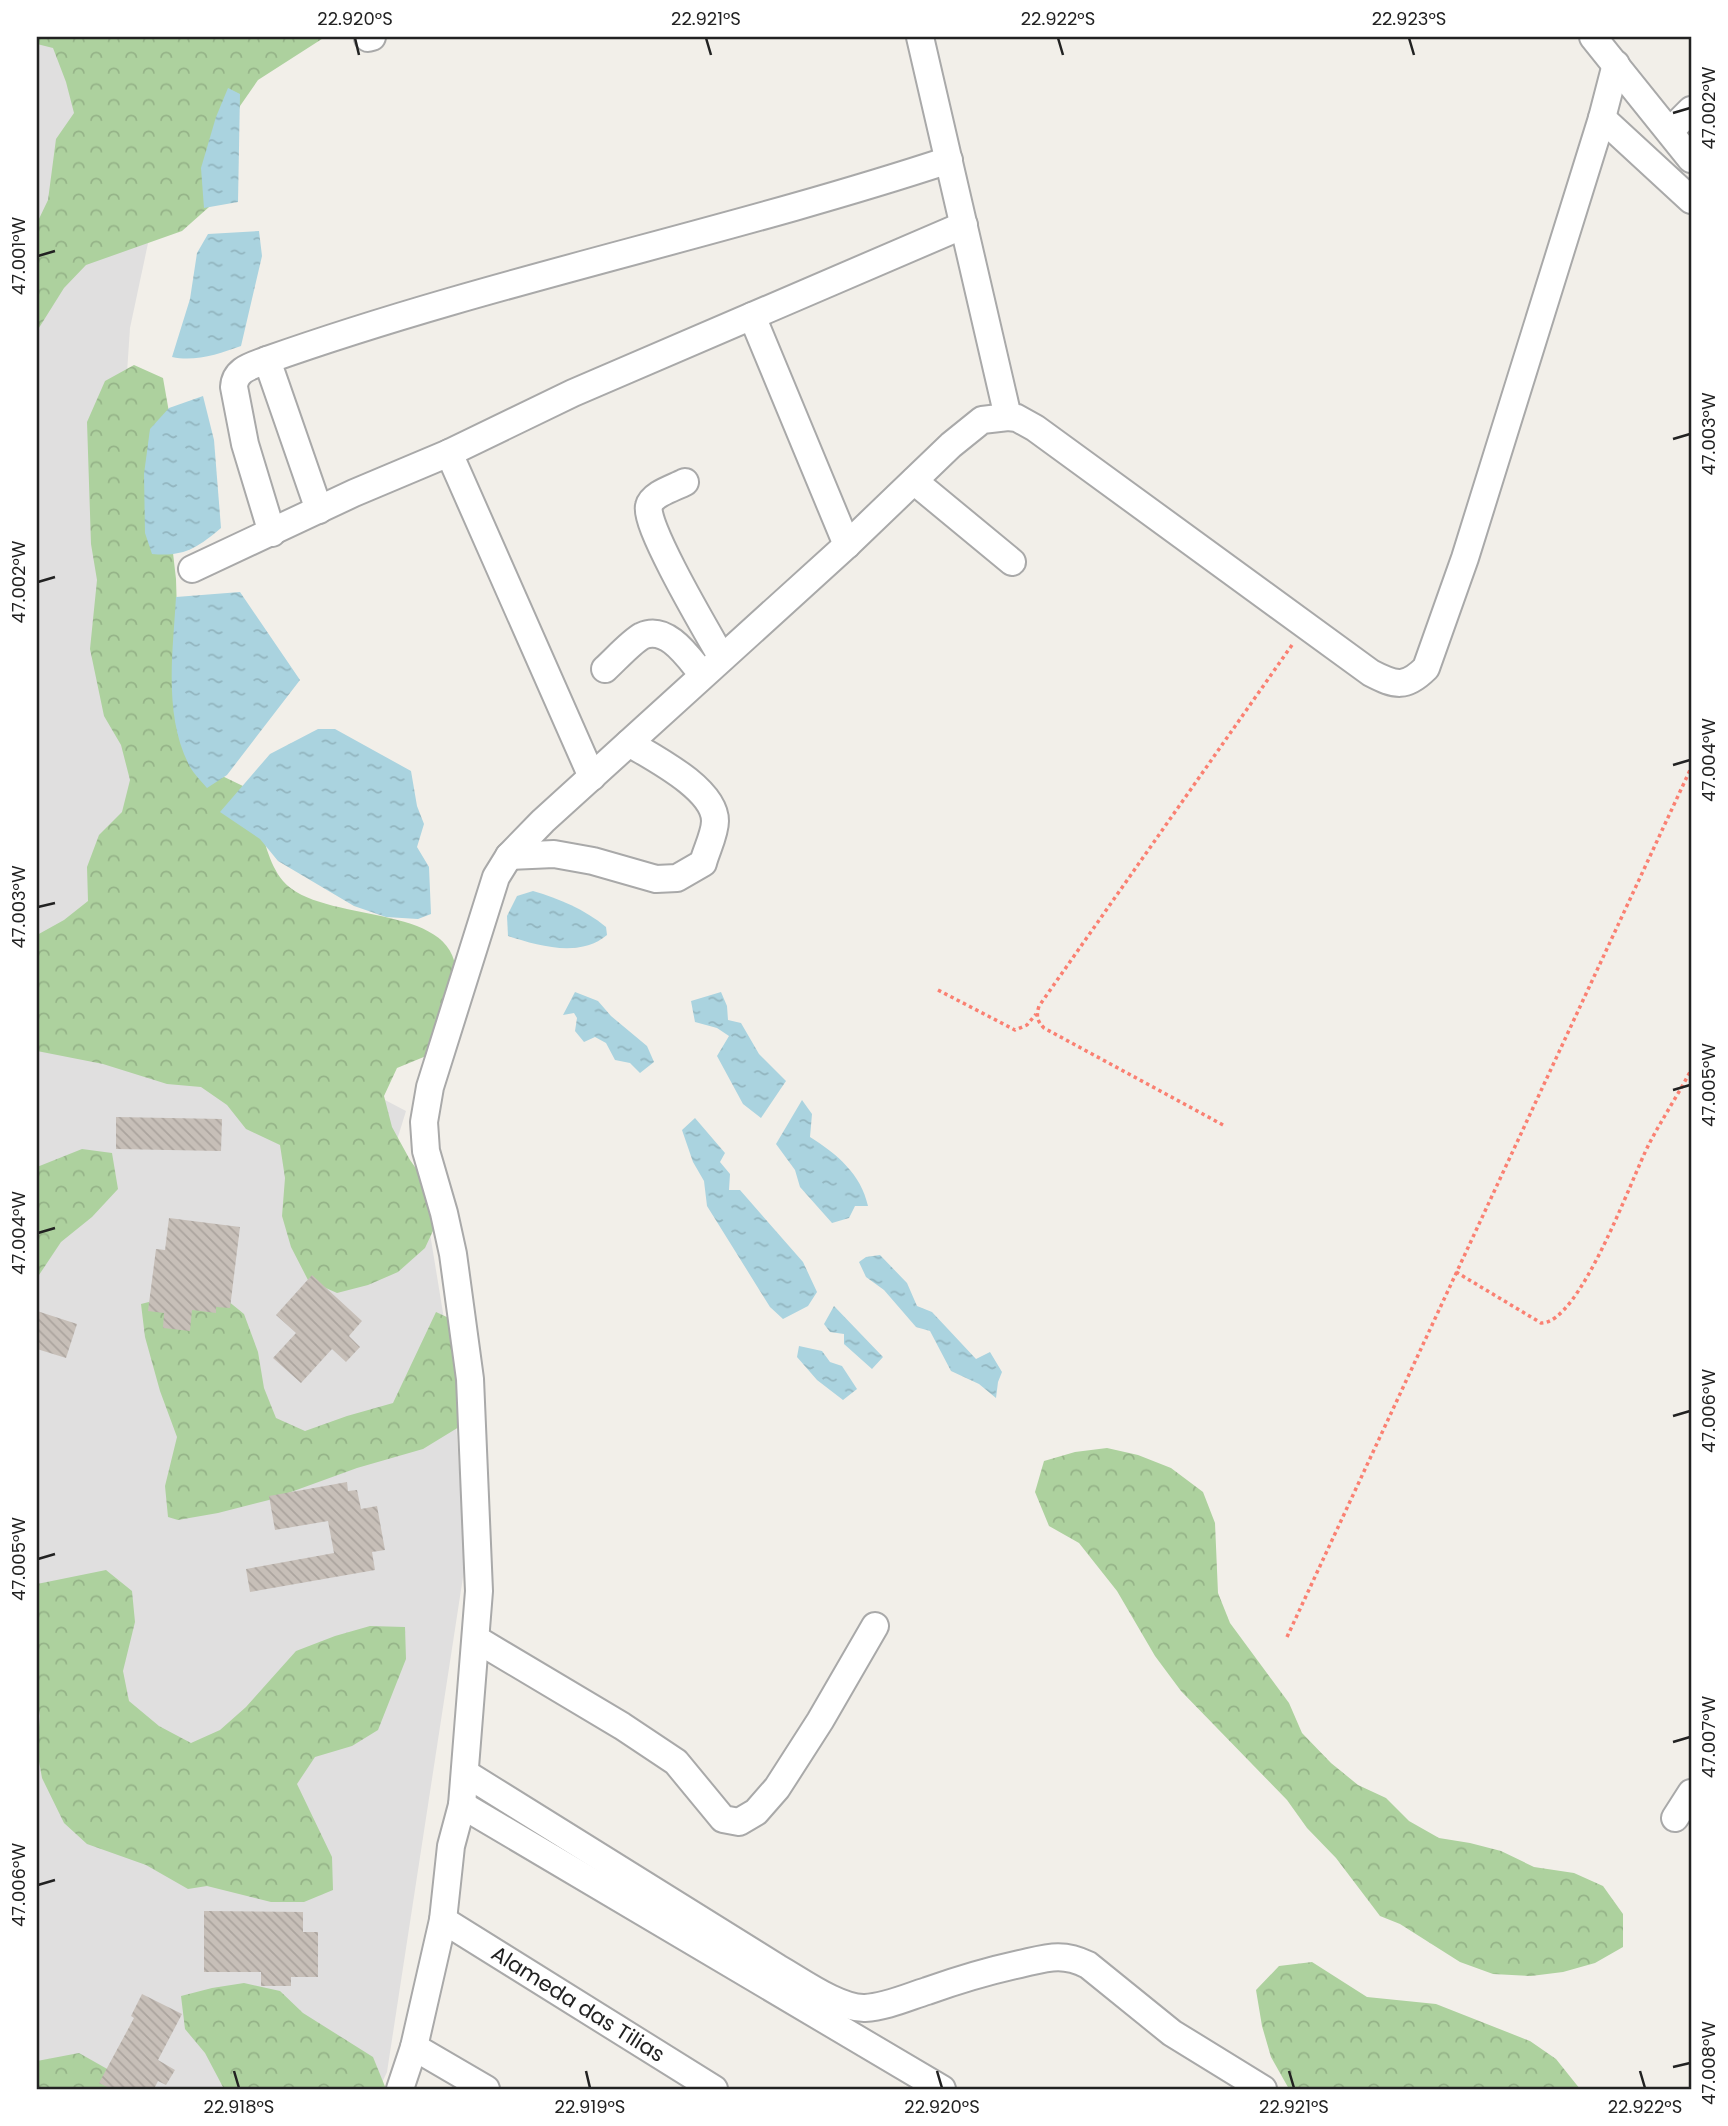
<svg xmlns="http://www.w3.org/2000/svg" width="1728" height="2126" font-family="Poppins,sans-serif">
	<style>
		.residential { fill: #e0dfdf }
		.forest { fill: url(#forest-crowns) }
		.water { fill: url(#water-ripples) }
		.building { fill: url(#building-back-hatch) }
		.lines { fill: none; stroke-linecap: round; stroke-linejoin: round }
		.minor-casing { stroke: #a9a9a9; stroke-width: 30 }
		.path { stroke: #fa8072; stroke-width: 3.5; stroke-dasharray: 3.5 3.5; stroke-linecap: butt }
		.minor { stroke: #fff; stroke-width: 26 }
		.ticks { fill: none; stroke: #222; stroke-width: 2.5 }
		.labels { text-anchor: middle; stroke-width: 5; stroke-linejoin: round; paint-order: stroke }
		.street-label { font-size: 21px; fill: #222; stroke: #fff }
		.neatline { fill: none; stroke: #222; stroke-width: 2.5 }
		.ticks-label { font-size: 18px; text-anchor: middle; fill: #222 }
	</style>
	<defs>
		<pattern id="forest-crowns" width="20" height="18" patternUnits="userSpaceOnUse" patternTransform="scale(1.75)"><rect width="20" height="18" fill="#add19e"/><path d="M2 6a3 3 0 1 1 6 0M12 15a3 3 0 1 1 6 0" fill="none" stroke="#95b388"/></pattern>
		<pattern id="water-ripples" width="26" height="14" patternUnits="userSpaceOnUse" patternTransform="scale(1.75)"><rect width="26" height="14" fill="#aad3df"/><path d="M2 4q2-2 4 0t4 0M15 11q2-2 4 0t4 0" fill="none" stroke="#92b5bf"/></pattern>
		<pattern id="building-back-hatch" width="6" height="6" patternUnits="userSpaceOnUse" patternTransform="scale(1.75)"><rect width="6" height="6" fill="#c7bfb8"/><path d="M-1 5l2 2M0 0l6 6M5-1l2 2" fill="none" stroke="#aba49e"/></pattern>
	</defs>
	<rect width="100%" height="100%" fill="#f2efe9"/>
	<polygon class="residential" points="37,37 178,102 130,328 120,477 280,1045 406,1111 393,1153 426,1209 453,1374 465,1564 387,2072 379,2089 37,2089"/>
	<g class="forest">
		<polygon points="37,37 325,37 258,80 240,106 209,207 182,231 86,265 64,288 37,331 37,223 48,200 56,139 74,113 66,82 53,48 37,44"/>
		<path d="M 134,365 L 163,378 L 170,418 L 170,527 L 176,579 L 178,646 L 216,773 L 245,787 C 249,797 254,806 257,816 C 264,837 268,863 283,881 C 321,925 455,901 456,973 C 456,980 457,988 455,994 C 450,1014 439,1035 431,1054 L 397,1068 L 384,1096 L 392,1127 L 410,1160 L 430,1188 L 438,1220 L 425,1248 L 398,1272 L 368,1285 L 337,1293 L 308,1280 L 291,1247 L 282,1216 L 285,1178 L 280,1145 L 246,1129 L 227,1105 L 201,1087 L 167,1084 L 103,1064 L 37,1051 L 37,935 L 64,920 L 88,901 L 87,867 L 99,835 L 122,812 L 130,780 L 121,745 L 104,716 L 90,649 L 97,580 L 91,544 L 87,422 L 105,381 Z"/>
		<polygon points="82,1149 112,1153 118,1189 92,1217 61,1242 37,1278 37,1167"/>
		<polygon points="217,1292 244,1314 258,1352 264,1388 276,1418 305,1431 347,1416 393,1403 436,1312 464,1325 474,1393 459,1427 423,1449 357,1468 269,1500 218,1513 178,1520 168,1517 165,1486 177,1437 160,1391 145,1337 141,1304 172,1296"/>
		<polygon points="1107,1448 1138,1455 1171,1468 1203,1492 1215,1523 1218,1593 1230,1623 1289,1703 1302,1733 1331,1763 1358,1785 1386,1798 1409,1821 1439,1838 1470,1843 1501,1851 1534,1867 1574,1873 1603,1886 1623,1914 1623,1947 1595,1963 1563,1972 1531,1976 1493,1974 1460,1962 1400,1924 1380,1916 1336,1858 1307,1828 1287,1800 1181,1691 1155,1656 1117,1591 1079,1543 1049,1526 1035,1492 1044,1461 1075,1452"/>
		<polygon points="106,1570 132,1591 135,1622 123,1671 129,1701 159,1726 191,1743 220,1730 246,1707 296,1651 335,1636 370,1626 405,1627 406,1659 378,1730 352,1746 315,1757 297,1784 332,1857 333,1890 304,1902 271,1902 207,1886 188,1889 146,1865 87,1844 64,1823 42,1778 37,1750 40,1716 37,1698 37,1584"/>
		<polygon points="1312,1962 1367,1997 1436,2004 1530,2041 1556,2059 1580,2089 1289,2089 1271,2057 1262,2026 1256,1990 1279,1966"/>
		<polygon points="244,1983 280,1991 303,2013 373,2057 386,2089 224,2089 205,2053 185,2029 181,1996 212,1988"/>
		<polygon points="79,2053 109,2070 135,2089 37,2089 37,2061"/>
	</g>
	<g class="water">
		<polygon points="228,88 240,94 238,202 204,208 201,168 216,117"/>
		<path d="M 259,231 L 262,256 L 241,346 C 219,354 195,362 172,357 L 190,299 L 197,253 L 208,234 Z"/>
		<path d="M 203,396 L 214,440 L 221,528 C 197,548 184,557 152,554 L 145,533 L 144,474 L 150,429 L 169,408 Z"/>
		<path d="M 240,592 L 300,680 L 227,775 L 207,788 C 201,781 194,774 190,767 C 163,716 173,652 176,597 Z"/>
		<polygon points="318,729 335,729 411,771 417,806 424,824 417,847 429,867 431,914 418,919 386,917 354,906 278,861 260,839 220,812 270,754"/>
		<path d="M 533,891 C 560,899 584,909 606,927 L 607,935 C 580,958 539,946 508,936 L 507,916 L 517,896 Z"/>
		<polygon points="575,992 598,1001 611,1016 647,1046 654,1062 640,1073 630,1063 615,1060 606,1043 595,1037 584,1042 575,1031 577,1018 574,1013 563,1015"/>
		<polygon points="721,992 727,1006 728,1020 741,1023 759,1054 786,1081 761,1118 743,1104 717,1056 729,1036 717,1028 695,1022 691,1001"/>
		<path d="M 802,1100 L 812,1114 L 810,1137 C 837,1154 861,1174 868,1206 L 855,1206 L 849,1218 L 832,1223 L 800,1187 L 795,1170 L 776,1144 Z"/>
		<polygon points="695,1118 725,1153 720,1162 730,1174 729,1190 740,1190 803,1262 817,1292 808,1306 783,1319 770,1307 707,1206 704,1181 693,1162 682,1130"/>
		<polygon points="880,1255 907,1283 917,1306 932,1312 976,1359 990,1352 1002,1372 998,1382 996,1398 979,1384 951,1371 930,1331 916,1327 884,1290 866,1277 859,1262 866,1257"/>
		<polygon points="834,1306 883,1357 872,1369 844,1344 844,1334 830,1332 824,1324"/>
		<polygon points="799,1346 822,1351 830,1362 842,1366 857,1389 843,1400 817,1380 797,1357"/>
	</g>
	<g class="building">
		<polygon points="116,1117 222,1119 221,1151 116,1149"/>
		<polygon points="169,1218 240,1227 230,1308 216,1307 216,1313 192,1310 190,1331 163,1328 164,1313 148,1311 156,1249 165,1250"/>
		<polygon points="312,1275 362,1321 349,1336 360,1347 346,1362 332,1349 301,1383 273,1358 296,1333 276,1315"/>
		<polygon points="37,1311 77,1324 66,1358 37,1349"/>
		<polygon points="347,1482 348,1491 357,1490 361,1509 377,1506 385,1550 372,1552 375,1570 250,1592 246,1569 334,1553 328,1521 275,1530 269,1496"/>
		<polygon points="204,1911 303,1912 303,1932 318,1932 318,1977 291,1977 291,1986 261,1986 261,1972 204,1972"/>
		<polygon points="142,1994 182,2014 158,2060 175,2070 166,2085 158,2081 154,2089 111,2089 99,2083 134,2018 131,2016"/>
	</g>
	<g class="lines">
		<defs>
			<g id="minor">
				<polyline points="920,37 1008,417"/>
				<polyline points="1593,37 1691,159"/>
				<polyline points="368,38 372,37"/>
				<polyline points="1602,118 1691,200"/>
				<polyline points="1670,131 1691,110"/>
				<polyline points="752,316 847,545"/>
				<path d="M 267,360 C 252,366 235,369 234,387 L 245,444 L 272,533"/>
				<polyline points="449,453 592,777"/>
				<polyline points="914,481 1012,562"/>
				<path d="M 685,482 C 674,488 652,494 649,506 C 643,524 709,635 722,658"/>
				<path d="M 319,510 L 267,360 C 490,281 724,234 949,160"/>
				<polyline points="192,569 354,493 449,453 573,393 964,225"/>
				<path d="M 605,669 C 615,660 631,642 642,636 C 668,624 690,660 703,675"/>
				<path d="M 509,856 L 554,854 L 593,861 L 656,879 L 677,878 L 703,863 C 706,851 715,834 715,821 C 715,789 654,758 629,743"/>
				<polyline points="476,1639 622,1726 676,1762 723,1819 739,1822 756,1812 777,1788 820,1721 875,1626"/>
				<path d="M 465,1773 L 778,1968 C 801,1981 839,2009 865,2008 C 886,2007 908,1997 927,1991 C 958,1980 988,1971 1020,1964 C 1047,1958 1062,1952 1088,1965 L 1172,2033 L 1263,2089"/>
				<polyline points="462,1805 942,2089"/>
				<polyline points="1675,1818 1691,1793"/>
				<path id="s1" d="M 443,1920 L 714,2089"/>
				<polyline points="414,2047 486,2089"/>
				<path d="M 400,2089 L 414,2047 L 443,1920 L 451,1846 L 462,1805 L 479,1591 L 470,1379 L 453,1254 L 444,1213 L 426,1151 L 424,1122 L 430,1087 L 496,877 L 509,856 L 543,821 L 847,545 L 951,445 L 982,420 L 1008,417 L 1017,418 L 1035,428 L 1371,673 C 1396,686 1406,688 1426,668 L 1465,558 L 1602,118 L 1616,64"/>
			</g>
		</defs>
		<use href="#minor" class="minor-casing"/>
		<g class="path">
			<polyline points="938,990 1015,1030 1027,1025 1036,1014"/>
			<path d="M 1223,1125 L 1044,1028 C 1037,1021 1036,1016 1039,1006 L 1292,645"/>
			<path d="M 1456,1272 L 1541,1323 C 1580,1324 1632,1177 1649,1144 C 1662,1119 1678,1095 1691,1070"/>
			<polyline points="1287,1637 1691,768"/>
		</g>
		<use href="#minor" class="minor"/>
	</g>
	<path class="ticks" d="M 355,38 L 359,55M 706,38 L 711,55M 1058,38 L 1063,55M 1409,38 L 1414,55M 1673,113 L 1690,108M 38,256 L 55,251M 1673,439 L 1690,434M 38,582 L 55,577M 1673,765 L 1690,760M 38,907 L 55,903M 1673,1090 L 1690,1085M 38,1233 L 55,1228M 1673,1416 L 1690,1411M 38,1559 L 55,1554M 1673,1742 L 1690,1737M 38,1885 L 55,1880M 1673,2067 L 1690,2063M 234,2071 L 239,2088M 586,2071 L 590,2088M 937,2071 L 942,2088M 1289,2071 L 1294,2088M 1640,2071 L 1645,2088"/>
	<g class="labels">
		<g class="street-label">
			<text dy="7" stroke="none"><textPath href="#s1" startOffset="159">Alameda das Tilias</textPath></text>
		</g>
	</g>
	<rect width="1728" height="2126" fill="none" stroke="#ffffff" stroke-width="77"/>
	<rect x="38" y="38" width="1652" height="2050" class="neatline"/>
	<g class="ticks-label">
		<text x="355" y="25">22.920°S</text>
		<text x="706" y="25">22.921°S</text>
		<text x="1058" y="25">22.922°S</text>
		<text x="1409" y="25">22.923°S</text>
		<text transform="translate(1709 108) rotate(-90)" y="6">47.002°W</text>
		<text transform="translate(19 256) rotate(-90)" y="6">47.001°W</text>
		<text transform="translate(1709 434) rotate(-90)" y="6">47.003°W</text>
		<text transform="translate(19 582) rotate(-90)" y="6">47.002°W</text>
		<text transform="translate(1709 760) rotate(-90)" y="6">47.004°W</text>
		<text transform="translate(19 907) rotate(-90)" y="6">47.003°W</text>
		<text transform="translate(1709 1085) rotate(-90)" y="6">47.005°W</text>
		<text transform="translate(19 1233) rotate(-90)" y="6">47.004°W</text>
		<text transform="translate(1709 1411) rotate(-90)" y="6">47.006°W</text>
		<text transform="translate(19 1559) rotate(-90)" y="6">47.005°W</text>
		<text transform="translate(1709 1737) rotate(-90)" y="6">47.007°W</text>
		<text transform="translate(19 1885) rotate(-90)" y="6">47.006°W</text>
		<text transform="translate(1709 2063) rotate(-90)" y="6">47.008°W</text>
		<text x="239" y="2113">22.918°S</text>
		<text x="590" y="2113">22.919°S</text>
		<text x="942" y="2113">22.920°S</text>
		<text x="1294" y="2113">22.921°S</text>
		<text x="1645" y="2113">22.922°S</text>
	</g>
</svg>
